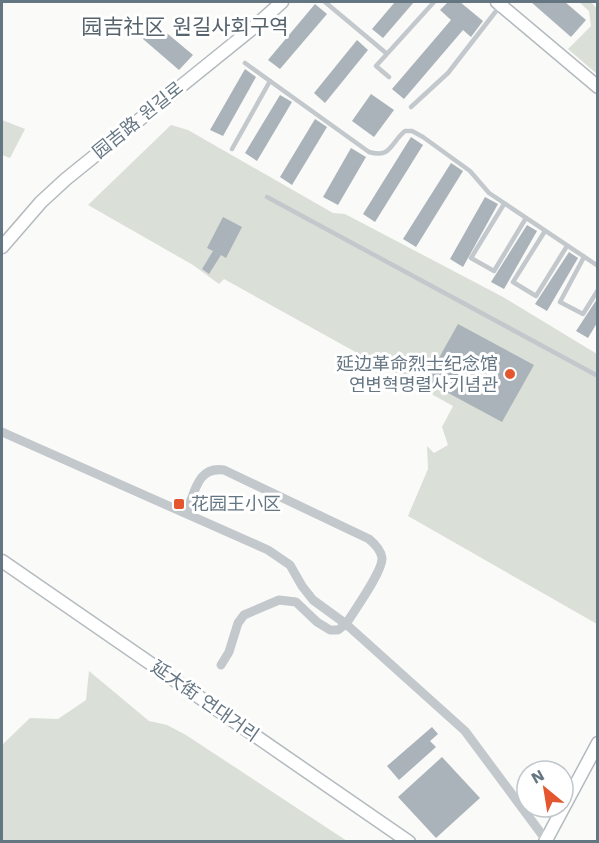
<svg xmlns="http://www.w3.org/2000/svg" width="599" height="843" font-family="'Work Sans','Noto Sans SC','Noto Sans KR',sans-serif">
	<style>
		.green { fill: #dadfd7 }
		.building { fill: #aab3b9; fill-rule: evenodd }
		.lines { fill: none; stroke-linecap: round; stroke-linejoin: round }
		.secondary-casing { stroke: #b3babf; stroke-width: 15 }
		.lane { stroke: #c3c8cc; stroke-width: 4.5 }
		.street { stroke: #c3c8cc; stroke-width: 9 }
		.secondary { stroke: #fff; stroke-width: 12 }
		.poi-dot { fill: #e4572e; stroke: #fff; stroke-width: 2 }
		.labels { text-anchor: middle; stroke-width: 6; stroke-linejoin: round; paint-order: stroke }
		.street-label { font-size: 18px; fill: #657683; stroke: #fff }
		.poi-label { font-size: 18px; fill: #657683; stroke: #fff; text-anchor: end }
		.quarter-label { font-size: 21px; fill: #57646e; stroke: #fff }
	</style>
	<rect width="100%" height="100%" fill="#fafaf8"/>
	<g class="green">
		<polygon points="579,2 591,2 597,9 597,74 568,49 591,26 589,11"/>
		<polygon points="2,120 25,129 10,158 2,155"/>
		<polygon points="171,125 188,130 333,213 345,214 503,297 597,354 597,624 408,516 428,469 427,446 434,453 448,445 442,427 453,406 224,279 219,284 193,265 88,205"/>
		<polygon points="89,671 149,721 167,725 186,735 347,841 2,841 2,745 30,718 58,719 86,700"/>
	</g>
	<g class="building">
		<polygon points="395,2 414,2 383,38 372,29"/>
		<polygon points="448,2 460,2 483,21 471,37 463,30 404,99 392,89 451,20 440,10"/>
		<polygon points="531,2 565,2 586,20 571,37"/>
		<polygon points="315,4 327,14 280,69 268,60"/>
		<polygon points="156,24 193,55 179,70 143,39"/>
		<polygon points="357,40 368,50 325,103 314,93"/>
		<polygon points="245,69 256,77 223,136 210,130"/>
		<polygon points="371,94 394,110 374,137 352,121"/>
		<polygon points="280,95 292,102 257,161 245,153"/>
		<polygon points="315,119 327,127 292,185 280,177"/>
		<polygon points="411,137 423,145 375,222 363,214"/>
		<polygon points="351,148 366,157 338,205 323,197"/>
		<polygon points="451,163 463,171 416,247 403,239"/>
		<polygon points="485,197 498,204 463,267 450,259"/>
		<polygon points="223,217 242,227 226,258 221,255 209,274 202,269 213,251 207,248"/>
		<polygon points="527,225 537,231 504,289 491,282"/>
		<polygon points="569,252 578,258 547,311 535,304"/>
		<polygon points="597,299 597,323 588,338 576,331"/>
		<path d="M 458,324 L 534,365 L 502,422 L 426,381 ZM 459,355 L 472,362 L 475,357 L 493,367 L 490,373 L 499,378 L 491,392 L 482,386 L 479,392 L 460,381 L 463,375 L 451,368 Z"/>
		<polygon points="432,727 438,734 430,741 436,747 399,780 387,766"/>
		<polygon points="442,757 480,798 436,838 398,797"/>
	</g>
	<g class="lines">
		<defs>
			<g id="secondary">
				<polyline points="497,2 598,87"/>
				<polyline points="2,247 41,202 66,179 253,28 282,2"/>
				<polyline points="2,561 409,842"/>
				<polyline points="545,842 598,743"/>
			</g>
		</defs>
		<use href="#secondary" class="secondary-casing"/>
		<g class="lane">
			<polyline points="325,2 386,53"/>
			<path d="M 245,63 L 369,152 C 391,159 391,142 405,131 L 412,131 L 423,137 L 470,171 L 489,193 L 598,266"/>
			<polyline points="389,77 376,66 434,2"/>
			<polyline points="411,107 448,73 500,6"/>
			<polyline points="232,149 270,81"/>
			<polyline points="267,197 598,376"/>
			<polyline points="504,204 471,258 494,271 526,218"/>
			<polyline points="545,231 513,282 536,296 567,246"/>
			<polyline points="584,257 560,302 583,314 598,290"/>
		</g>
		<g class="street">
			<polyline points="2,432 268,550 290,565 302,586 313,600 346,624 465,731 546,840"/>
			<path d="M 186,513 C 195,493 197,466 224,470 L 369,539 C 375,544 381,550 382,558 C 383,571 354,611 346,624 L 338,630 L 330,630 L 317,622 L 296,602 L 279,600 L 244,615 L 238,623 L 229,652 L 221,665"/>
		</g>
		<use href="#secondary" class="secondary"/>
	</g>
	<g class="poi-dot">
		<circle cx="510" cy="374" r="6"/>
		<rect x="173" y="498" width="12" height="12" rx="3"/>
	</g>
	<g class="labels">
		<g class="street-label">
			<text transform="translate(138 120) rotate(-39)" y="6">园吉路 원길로</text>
			<text transform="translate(205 701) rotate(35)" y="6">延大街 연대거리</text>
		</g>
		<g class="poi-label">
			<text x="498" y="370">延边革命烈士纪念馆<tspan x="498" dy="21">연변혁명렬사기념관</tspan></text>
			<text x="191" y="510" text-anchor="start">花园王小区</text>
		</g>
		<g class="quarter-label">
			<text x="185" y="34">园吉社区 원길사회구역</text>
		</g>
	</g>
	<rect width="599" height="843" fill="none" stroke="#657683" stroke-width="6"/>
	<g transform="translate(545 789) rotate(330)"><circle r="28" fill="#ffffff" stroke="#c1c8cd" stroke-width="1.5"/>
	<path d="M0-4.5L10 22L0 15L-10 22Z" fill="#e4572e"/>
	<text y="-9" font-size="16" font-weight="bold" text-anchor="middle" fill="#657683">N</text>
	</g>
</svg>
